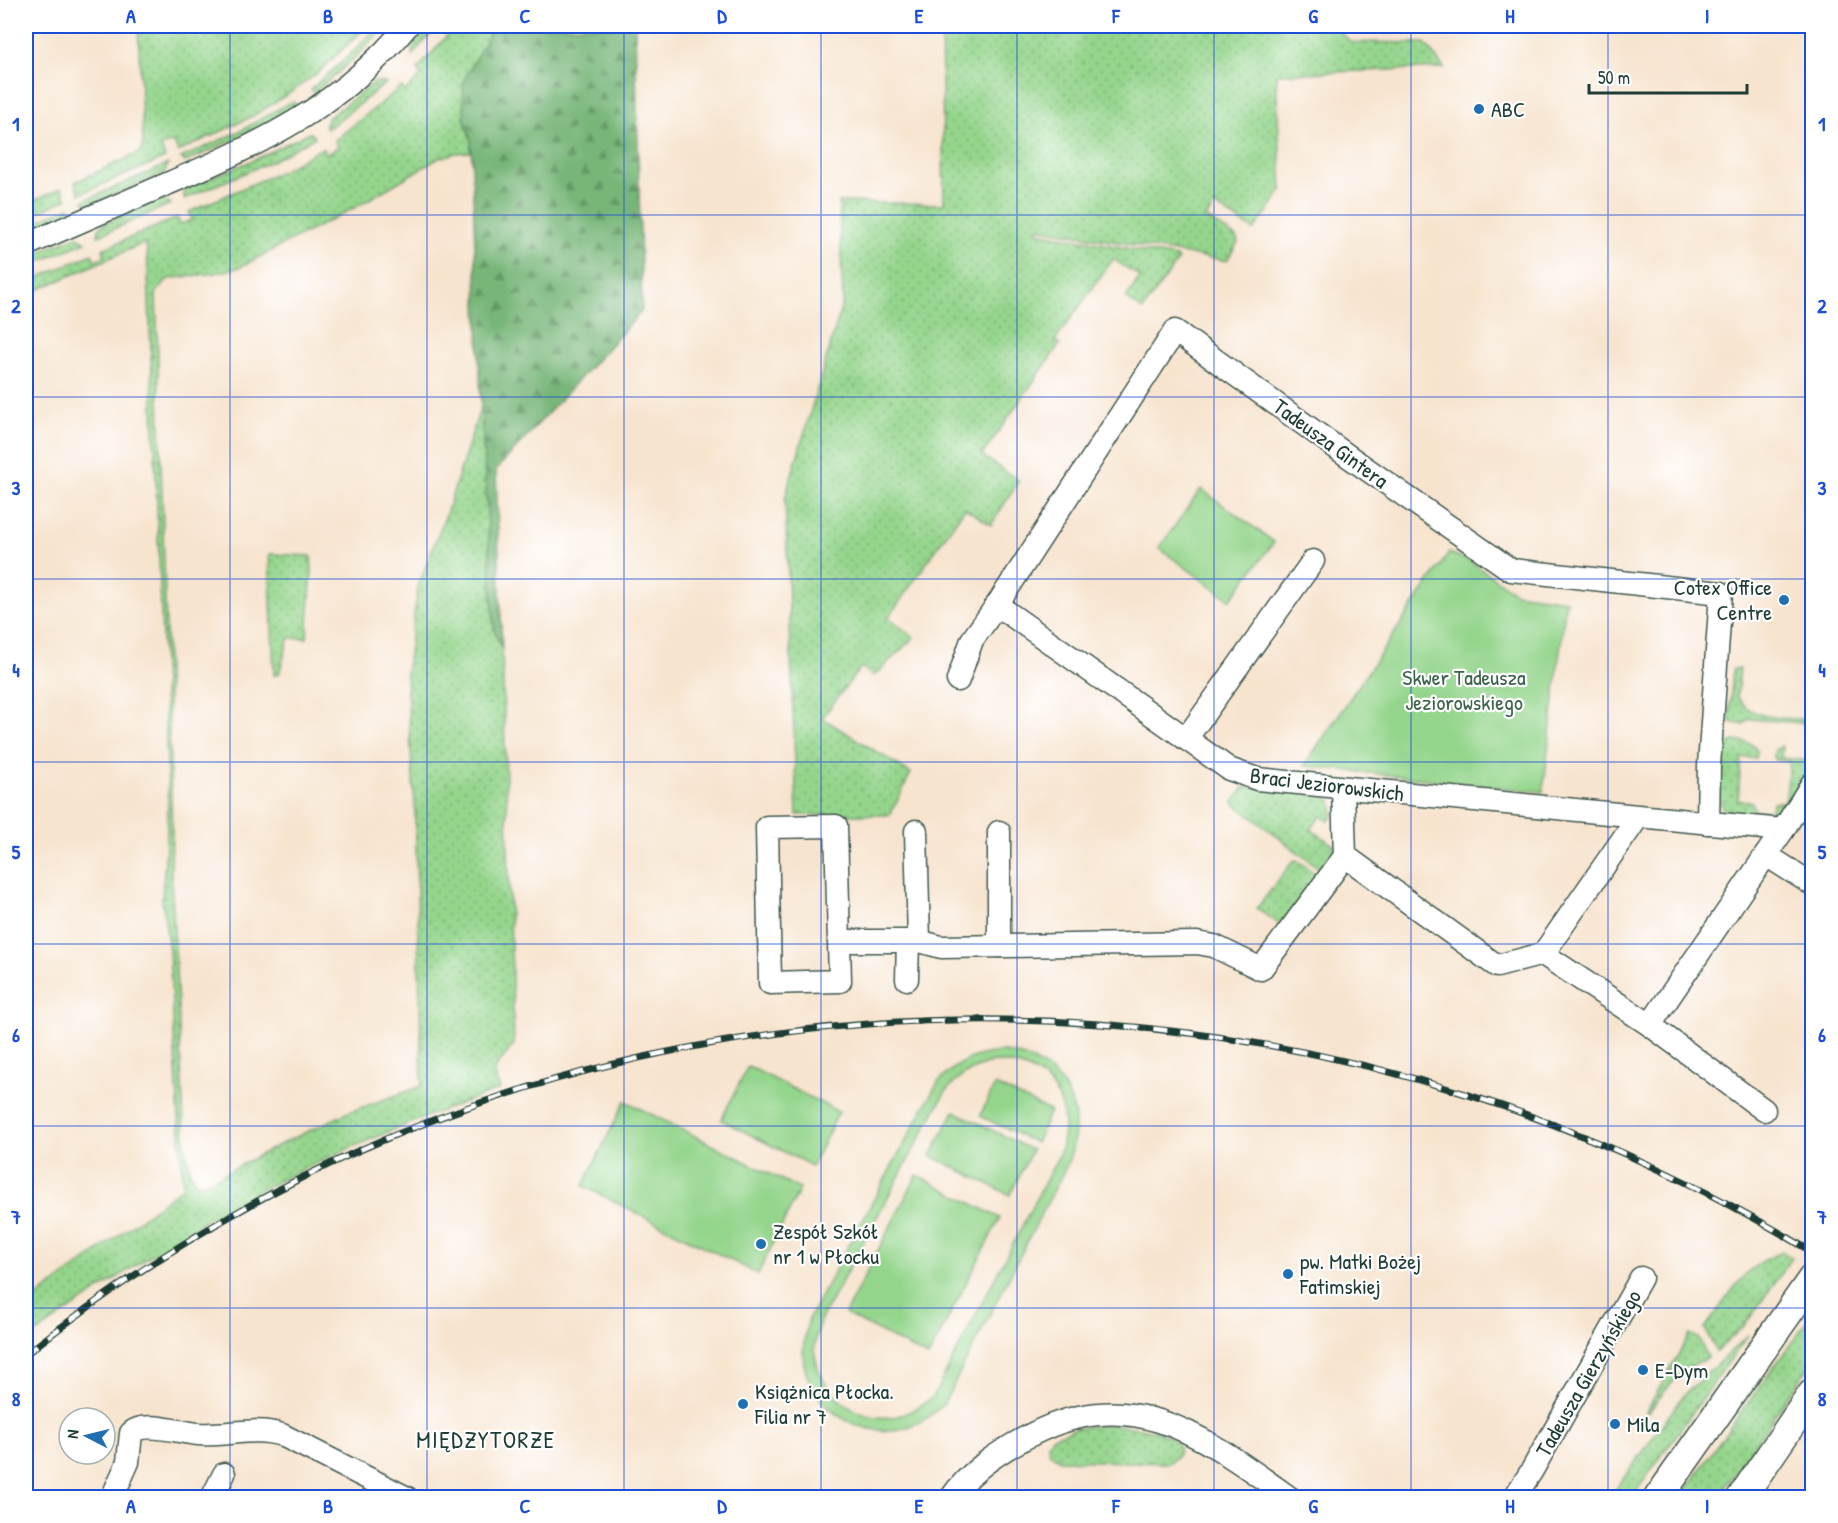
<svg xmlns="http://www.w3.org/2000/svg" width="1838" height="1523" font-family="'Patrick Hand',sans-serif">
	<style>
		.grass { fill: url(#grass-dots); stroke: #5a8960; stroke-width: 1.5 }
		.forest { fill: url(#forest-firs); stroke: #4b7a56; stroke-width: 1.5 }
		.park { fill: #94d58c; stroke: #5a8960; stroke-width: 1.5; fill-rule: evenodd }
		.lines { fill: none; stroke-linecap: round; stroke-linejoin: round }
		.minor-casing { stroke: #3f564b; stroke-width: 25 }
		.major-casing { stroke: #3f564b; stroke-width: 31 }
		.minor { stroke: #fff; stroke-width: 22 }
		.major { stroke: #fff; stroke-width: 28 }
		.rail-casing { stroke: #1f3d34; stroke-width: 7 }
		.rail { stroke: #fff; stroke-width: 4.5; stroke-dasharray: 14; stroke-linecap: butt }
		.grid { fill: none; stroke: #1d4ed8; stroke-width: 1.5; stroke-opacity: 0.55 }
		.poi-dot { fill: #1f6fb2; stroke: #fff; stroke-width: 2 }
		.labels { text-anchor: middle; stroke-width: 4.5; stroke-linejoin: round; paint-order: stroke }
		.poi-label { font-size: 22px; fill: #1f3d34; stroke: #fff; text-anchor: start }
		.street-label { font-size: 22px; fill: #1f3d34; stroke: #fff }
		.park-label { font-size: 22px; fill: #3c634a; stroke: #fff }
		.neighbourhood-label { font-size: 24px; letter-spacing: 1.5px; fill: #1f3d34; stroke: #fff }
		.neatline { fill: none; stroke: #1d4ed8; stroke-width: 2 }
		.grid-label { font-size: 20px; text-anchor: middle; font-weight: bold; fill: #1d4ed8 }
	</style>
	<defs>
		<pattern id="grass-dots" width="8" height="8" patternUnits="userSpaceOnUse" patternTransform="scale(1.5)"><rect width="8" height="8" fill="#94d58c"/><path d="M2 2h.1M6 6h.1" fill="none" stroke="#78ae73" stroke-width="1.8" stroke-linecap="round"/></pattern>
		<pattern id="forest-firs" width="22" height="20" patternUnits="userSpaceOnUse" patternTransform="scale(1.5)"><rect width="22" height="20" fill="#77b678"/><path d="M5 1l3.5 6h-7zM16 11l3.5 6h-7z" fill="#619563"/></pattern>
	</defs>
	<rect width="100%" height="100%" fill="#fff"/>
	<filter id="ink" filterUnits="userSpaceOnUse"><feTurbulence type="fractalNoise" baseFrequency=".0167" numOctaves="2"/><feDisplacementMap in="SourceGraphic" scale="12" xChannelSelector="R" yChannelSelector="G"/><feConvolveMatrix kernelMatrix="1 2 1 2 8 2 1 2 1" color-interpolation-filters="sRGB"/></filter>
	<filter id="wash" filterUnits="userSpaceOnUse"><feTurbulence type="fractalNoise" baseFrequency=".008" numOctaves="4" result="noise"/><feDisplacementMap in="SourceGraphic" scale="24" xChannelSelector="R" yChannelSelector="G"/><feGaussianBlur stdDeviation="1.35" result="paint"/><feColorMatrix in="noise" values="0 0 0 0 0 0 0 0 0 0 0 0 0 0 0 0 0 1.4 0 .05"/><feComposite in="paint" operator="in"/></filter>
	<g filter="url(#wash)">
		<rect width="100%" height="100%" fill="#f7e4cf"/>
		<g class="grass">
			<polygon points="138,26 367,26 319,72 290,93 255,115 178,152 174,142 161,146 165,158 80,194 75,182 141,152 143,142"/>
			<polygon points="378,26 386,26 362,51 317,91 313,92 311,89 355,50"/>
			<polygon points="426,26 438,26 412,55 413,42"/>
			<path d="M 455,26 L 497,26 L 492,29 L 464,117 L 471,141 L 470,152 L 455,153 L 439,158 L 356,207 L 240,267 L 222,272 L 168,279 L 156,293 L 172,829 L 171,872 L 185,1142 L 190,1172 L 197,1184 L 212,1180 L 281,1144 L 349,1112 L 422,1086 L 415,810 L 406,675 L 418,586 L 446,514 L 481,406 L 494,629 L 502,649 L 514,1044 L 494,1070 L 500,1089 C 423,1117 346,1147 273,1184 C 186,1228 106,1285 26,1340 L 26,1305 L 183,1187 L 169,950 L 162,899 L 167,832 L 168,792 L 147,249 L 144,243 L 26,295 L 26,283 L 92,254 L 95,260 L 105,256 L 103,249 L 177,218 L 181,224 L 192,220 L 189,212 L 284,170 L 322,148 L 327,154 L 338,147 L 335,140 L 401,87 L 406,91 L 421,75 L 417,70 Z"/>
			<polygon points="941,26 1333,26 1351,42 1425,43 1444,68 1276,74 1282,191 1254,230 1214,205 1206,218 1236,237 1238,242 1227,261 1036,228 1036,232 1176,257 1178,260 1143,310 1126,298 1140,277 1113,259 1055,341 1060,344 982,455 1019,481 991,525 965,508 888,618 914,637 874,676 861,667 822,718 911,773 890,815 797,815 785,498 843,302 839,202 944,204"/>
			<polygon points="375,82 386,83 327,129 325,124 328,118"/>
			<polygon points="294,102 297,105 234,140 185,162 181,158 240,131 289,103"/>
			<polygon points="308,133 311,133 315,137 270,162 184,199 184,191 188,187 256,159"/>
			<polygon points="168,164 164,173 89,205 83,201"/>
			<polygon points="62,188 67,199 26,218 26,204"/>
			<polygon points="163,199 171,204 98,236 99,228 103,224"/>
			<polygon points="70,207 68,213 63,217 26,233 26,226"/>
			<polygon points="76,236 86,242 26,267 26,257"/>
			<polygon points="269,554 311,556 312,570 307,638 289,638 279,674 274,675"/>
			<path d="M 1733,669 L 1740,669 L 1737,696 C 1751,722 1787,717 1812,720 L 1812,724 L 1749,719 L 1743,725 L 1731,722 L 1729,719 Z"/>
			<path d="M 1734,741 C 1743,742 1752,741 1757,750 L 1756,758 L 1741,758 L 1738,800 L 1752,802 L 1754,810 L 1770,812 L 1773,802 L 1785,802 L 1790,762 L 1776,760 L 1774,757 L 1775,750 L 1782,746 L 1781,758 L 1812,761 L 1812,770 C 1799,783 1793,803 1777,813 C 1763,821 1729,821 1721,805 C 1716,796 1719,758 1723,749 C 1725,745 1729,743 1734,741 Z"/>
			<polygon points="1245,786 1327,797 1332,801 1334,815 1328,820 1321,816 1311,829 1336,847 1320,869 1236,805 1234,801"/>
			<polygon points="1297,860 1317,875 1280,925 1257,908 1293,861"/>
			<path d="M 1783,1252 L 1792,1258 L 1745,1325 L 1716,1352 L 1705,1328 C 1728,1297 1744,1264 1783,1252 Z"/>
			<polygon points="1812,1314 1812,1362 1718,1497 1680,1497"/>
			<path d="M 1690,1334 L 1698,1338 L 1708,1357 C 1676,1375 1669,1384 1648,1413 L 1646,1412 Z"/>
			<polygon points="1748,1335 1632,1497 1610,1497 1683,1396"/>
			<path d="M 1105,1425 C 1120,1425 1178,1429 1179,1449 C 1179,1456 1174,1460 1168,1463 L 1060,1460 L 1049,1453 L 1048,1444 L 1052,1437 L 1078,1428 Z"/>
		</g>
		<polygon class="forest" points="497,26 635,26 642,311 496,470 502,649 494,629 481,406 471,141 464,117 463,82 492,29"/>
		<g class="park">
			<polygon points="1201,489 1274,542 1230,600 1159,548"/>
			<polygon points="1449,553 1470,561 1515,593 1566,600 1543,792 1304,766"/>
			<path d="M 1005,1052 C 1065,1063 1089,1108 1067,1165 L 943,1405 C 934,1413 925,1421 913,1425 C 864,1445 805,1407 803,1354 C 803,1341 806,1330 809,1318 L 938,1082 C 959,1061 975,1053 1005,1052 ZM 995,1062 C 1051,1065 1075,1102 1059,1155 L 933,1397 C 920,1406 908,1415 892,1417 C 851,1422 812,1384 815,1344 C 816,1336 818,1329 820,1321 L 946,1091 C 961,1074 974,1067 995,1062 Z"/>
			<polygon points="748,1066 839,1112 812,1166 721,1120"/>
			<polygon points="995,1085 1050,1111 1036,1143 980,1116"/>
			<polygon points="625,1101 800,1189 758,1274 583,1186"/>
			<polygon points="954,1111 1032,1150 1010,1195 931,1156"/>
			<polygon points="917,1175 1000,1218 928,1357 845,1314"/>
		</g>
	</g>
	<g filter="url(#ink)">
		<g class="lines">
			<defs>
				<g id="minor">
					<path d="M 26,245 C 73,225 120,204 167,184 C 260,144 342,106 407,26"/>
					<polyline points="997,605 1229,769 1257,779 1783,830 1812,784"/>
					<polyline points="958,680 972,640 997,605 1175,331 1348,456 1511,570 1721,593 1709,766 1708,823"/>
					<polyline points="1186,739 1313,561"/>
					<polyline points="1343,788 1345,856 1497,966 1543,954 1650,1025 1783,830"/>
					<polygon points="836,826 840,981 770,983 767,827"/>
					<polyline points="916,831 919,941"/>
					<polyline points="999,832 999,946"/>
					<polyline points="1766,855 1812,884"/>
					<polyline points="840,941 919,941 941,947 1197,943 1214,946 1261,969 1345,856"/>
					<polyline points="1543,954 1638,817"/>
					<polyline points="907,979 908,941"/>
					<polyline points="1650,1025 1764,1110"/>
					<path d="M 112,1498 L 128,1462 L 131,1433 C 144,1420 181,1433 199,1434 C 227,1436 255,1426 282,1435 L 407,1498"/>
					<polyline points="212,1498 224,1474"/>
					<path d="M 951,1498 C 970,1471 997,1453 1025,1438 C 1132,1379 1204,1437 1290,1498"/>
					<polyline points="1514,1498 1531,1472 1641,1278"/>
				</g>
				<g id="major">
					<polyline points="1658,1498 1812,1279"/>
					<polyline points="1741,1498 1812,1394"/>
				</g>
			</defs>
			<use href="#minor" class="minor-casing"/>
			<use href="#major" class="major-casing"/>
			<use href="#minor" class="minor"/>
			<use href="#major" class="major"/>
			<defs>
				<path id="rail" d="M 26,1354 C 129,1273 240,1204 360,1150 C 826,944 1380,986 1812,1252"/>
			</defs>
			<use href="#rail" class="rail-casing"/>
			<use href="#rail" class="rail"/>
		</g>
	</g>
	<path class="grid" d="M 230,26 L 230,1498M 427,26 L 427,1498M 624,26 L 624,1498M 821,26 L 821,1498M 1017,26 L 1017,1498M 1214,26 L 1214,1498M 1411,26 L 1411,1498M 1608,26 L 1608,1498M 26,215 L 1812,215M 26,397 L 1812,397M 26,579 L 1812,579M 26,762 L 1812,762M 26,944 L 1812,944M 26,1126 L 1812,1126M 26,1308 L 1812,1308"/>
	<g class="poi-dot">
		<circle cx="1479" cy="109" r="6"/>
		<circle cx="1784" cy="600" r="6"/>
		<circle cx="761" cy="1244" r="6"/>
		<circle cx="1288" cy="1274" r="6"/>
		<circle cx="1643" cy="1370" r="6"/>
		<circle cx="743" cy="1404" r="6"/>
		<circle cx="1615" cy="1424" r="6"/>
	</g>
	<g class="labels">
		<g class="poi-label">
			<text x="1491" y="117">ABC</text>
			<text x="1772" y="595" text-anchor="end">Cotex Office<tspan x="1772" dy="25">Centre</tspan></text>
			<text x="773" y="1239">Zespół Szkół<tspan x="773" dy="25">nr 1 w Płocku</tspan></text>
			<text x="1300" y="1269">pw. Matki Bożej<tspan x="1300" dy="25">Fatimskiej</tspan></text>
			<text x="1655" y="1378">E-Dym</text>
			<text x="755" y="1399">Książnica Płocka.<tspan x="755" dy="25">Filia nr 7</tspan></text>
			<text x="1627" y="1432">Mila</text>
		</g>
		<g class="street-label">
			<text transform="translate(1331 443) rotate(36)" y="8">Tadeusza Gintera</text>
			<text transform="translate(1327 784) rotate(7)" y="8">Braci Jeziorowskich</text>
			<text transform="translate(1588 1373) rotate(-60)" y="8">Tadeusza Gierzyńskiego</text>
		</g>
		<g class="park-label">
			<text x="1464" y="685">Skwer Tadeusza<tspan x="1464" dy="25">Jeziorowskiego</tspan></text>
		</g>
		<g class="neighbourhood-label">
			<text x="486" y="1448">MIĘDZYTORZE</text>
		</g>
	</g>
	<rect width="1838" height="1523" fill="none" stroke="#fff" stroke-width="66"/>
	<g transform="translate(87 1436) rotate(277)"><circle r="28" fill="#ffffff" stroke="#a5b1ae" stroke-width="1.5"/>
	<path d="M0-4.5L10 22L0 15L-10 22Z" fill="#1f6fb2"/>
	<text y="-9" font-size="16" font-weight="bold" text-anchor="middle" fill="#1f3d34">N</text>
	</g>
	<path d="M1589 84v9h158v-9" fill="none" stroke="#1f3d34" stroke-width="3"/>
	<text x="1598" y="84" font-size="18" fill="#1f3d34" stroke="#ffffff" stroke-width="4.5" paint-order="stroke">50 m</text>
	<rect x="33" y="33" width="1772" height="1457" class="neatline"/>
	<g class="grid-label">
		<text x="131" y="23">A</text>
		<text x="328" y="23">B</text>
		<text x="525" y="23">C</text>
		<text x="722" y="23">D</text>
		<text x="919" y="23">E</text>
		<text x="1116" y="23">F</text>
		<text x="1313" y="23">G</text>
		<text x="1510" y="23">H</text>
		<text x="1707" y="23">I</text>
		<text x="16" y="131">1</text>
		<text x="1822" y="131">1</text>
		<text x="16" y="313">2</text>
		<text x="1822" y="313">2</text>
		<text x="16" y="495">3</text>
		<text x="1822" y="495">3</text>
		<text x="16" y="677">4</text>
		<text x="1822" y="677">4</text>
		<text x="16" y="859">5</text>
		<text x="1822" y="859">5</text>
		<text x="16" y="1042">6</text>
		<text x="1822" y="1042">6</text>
		<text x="16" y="1224">7</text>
		<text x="1822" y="1224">7</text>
		<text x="16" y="1406">8</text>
		<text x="1822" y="1406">8</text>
		<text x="131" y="1513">A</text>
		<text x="328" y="1513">B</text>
		<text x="525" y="1513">C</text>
		<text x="722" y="1513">D</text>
		<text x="919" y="1513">E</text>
		<text x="1116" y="1513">F</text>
		<text x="1313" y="1513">G</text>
		<text x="1510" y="1513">H</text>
		<text x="1707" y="1513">I</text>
	</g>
</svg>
